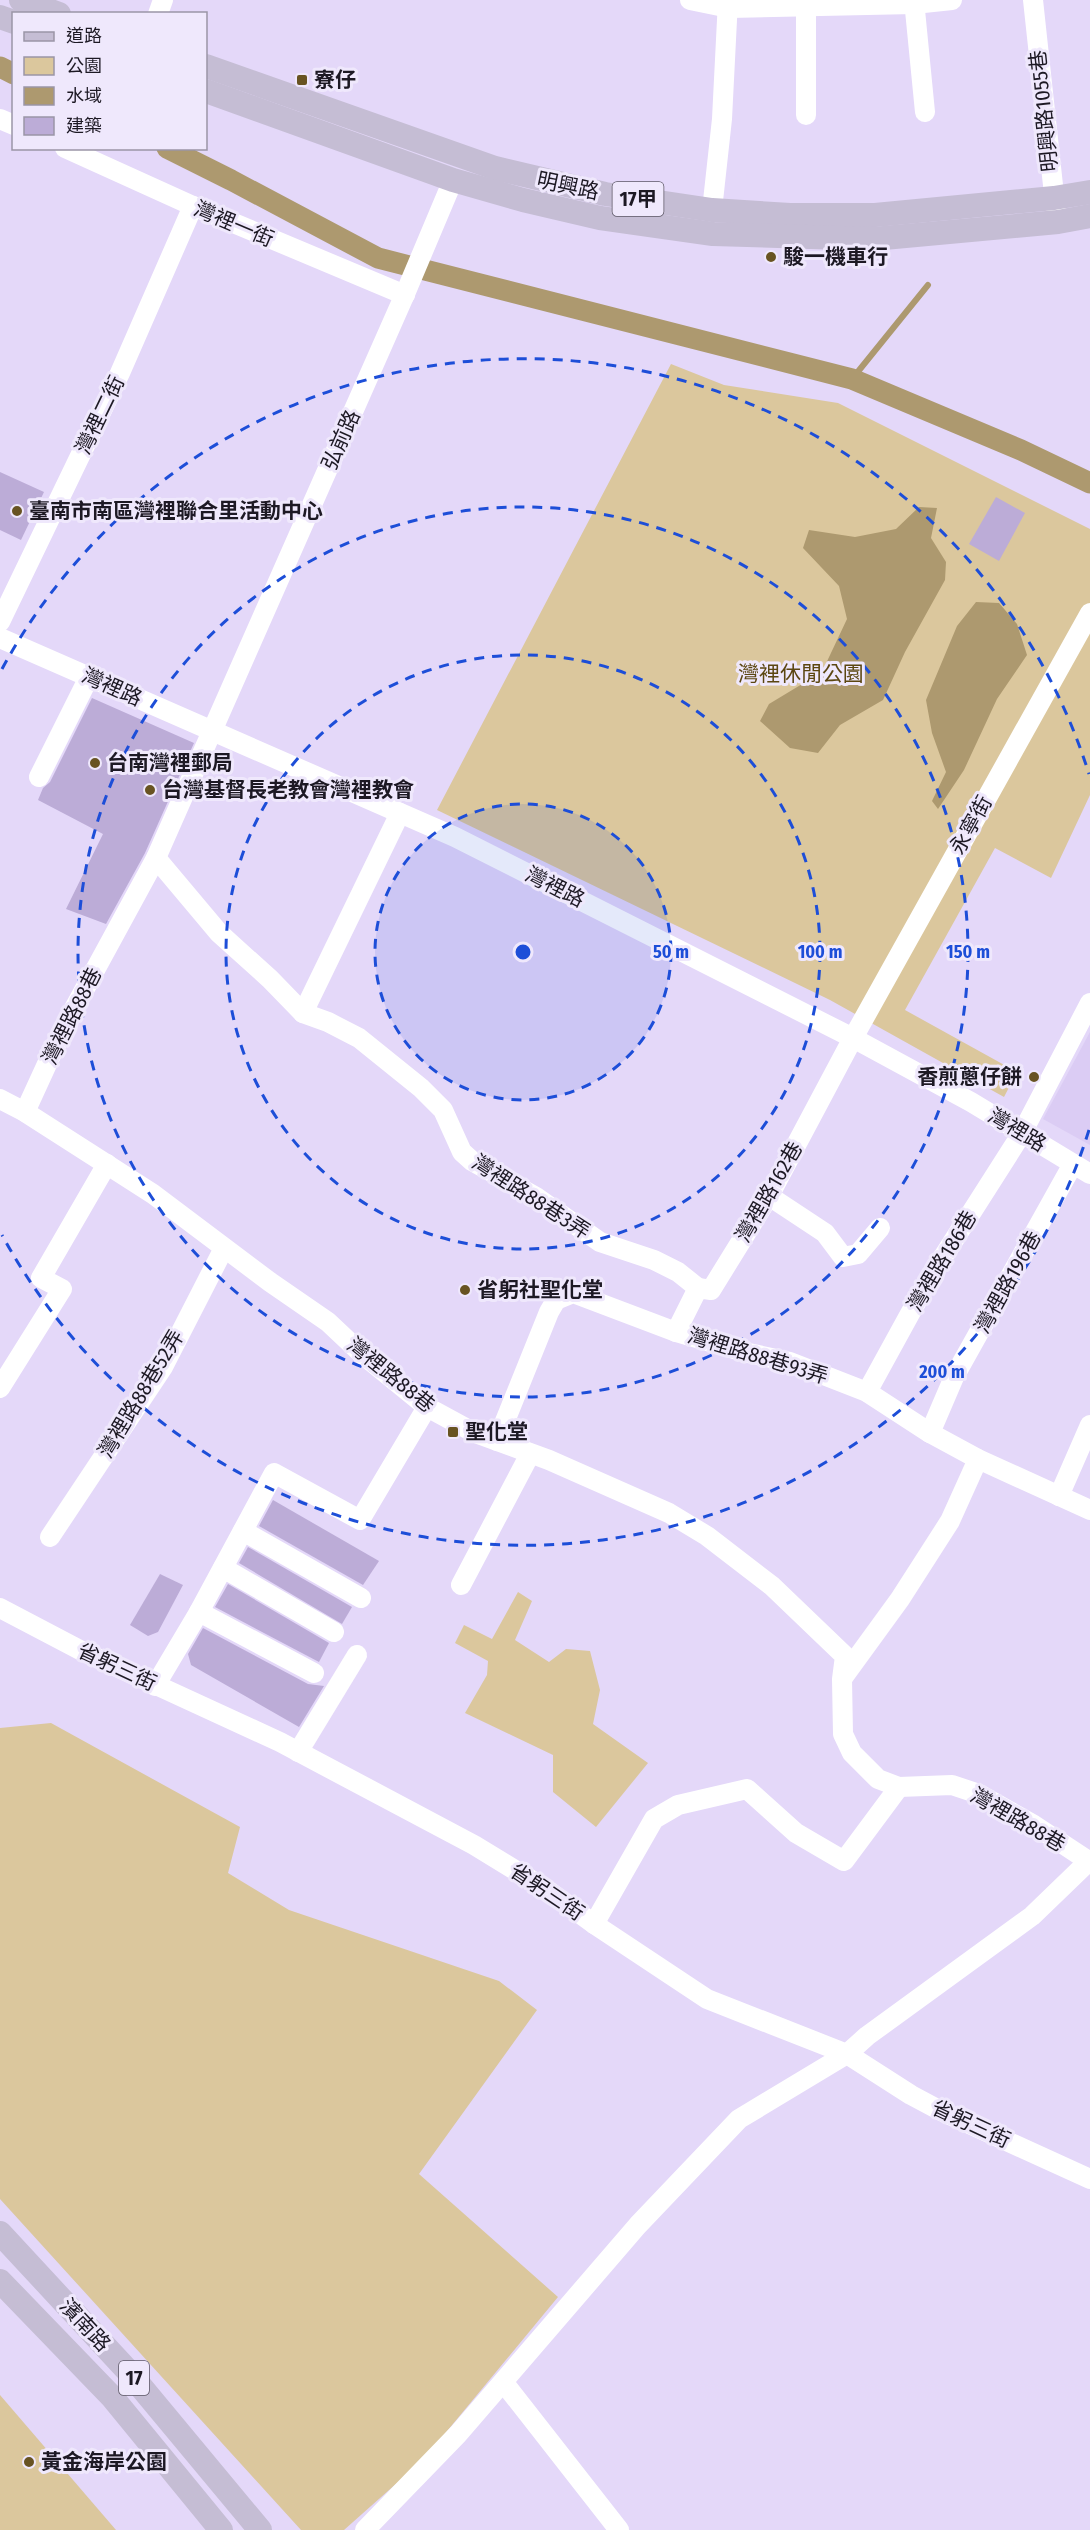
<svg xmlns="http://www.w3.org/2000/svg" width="1090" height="2530" font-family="'Fira Sans Condensed','Noto Sans TC',sans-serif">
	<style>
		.built { fill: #dbccf4 }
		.green { fill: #dbc79d }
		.water { fill: #ad996f }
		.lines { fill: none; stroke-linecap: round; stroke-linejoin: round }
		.stream { stroke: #ad996f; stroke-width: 6 }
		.canal { stroke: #ad996f; stroke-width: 21 }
		.building { fill: #bcacd7 }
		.minor { stroke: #fff; stroke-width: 20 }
		.major { stroke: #c5bdd4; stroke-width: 24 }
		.ring { fill: none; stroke: #1d4ed8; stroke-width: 3; stroke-dasharray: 10 8 }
		.poi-dot { fill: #685322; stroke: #efe8fc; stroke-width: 2 }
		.labels { text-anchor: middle; stroke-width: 6; stroke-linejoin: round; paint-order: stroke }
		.shield { fill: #efe8fc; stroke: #5c5765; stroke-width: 1.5 }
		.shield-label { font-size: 20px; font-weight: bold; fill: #1d1924 }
		.poi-label { font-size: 21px; font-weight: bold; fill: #1d1924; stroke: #efe8fc; text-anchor: start }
		.street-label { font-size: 21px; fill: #1d1924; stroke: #efe8fc }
		.park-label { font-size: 21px; fill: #5b4611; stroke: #efe8fc }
		.centre { fill: #1d4ed8; stroke: #efe8fc; stroke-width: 3 }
		.ring-label { font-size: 18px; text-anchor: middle; font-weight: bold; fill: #1d4ed8; stroke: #efe8fc; stroke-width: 6; stroke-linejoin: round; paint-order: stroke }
	</style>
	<rect width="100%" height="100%" fill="#e4d8f9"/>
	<polygon class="built" points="1090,1032 1090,1145 1043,1119"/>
	<g class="green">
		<polygon points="671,364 724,385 838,403 1090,529 1090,795 1051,878 995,848 905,1010 1017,1072 1004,1097 830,1000 437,810"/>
		<polygon points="518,1592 532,1601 515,1640 549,1662 566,1649 590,1651 600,1690 593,1724 648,1763 596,1827 553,1792 553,1755 465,1713 487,1675 488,1661 455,1643 464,1625 492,1639"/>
		<polygon points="51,1723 240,1827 228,1873 289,1910 499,1981 537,2010 419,2174 558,2297 424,2459 344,2530 301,2530 0,2199 0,1728"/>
		<polygon points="0,2395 116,2530 0,2530"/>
	</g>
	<g class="water">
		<polygon points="919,507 937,508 931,538 946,562 945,580 905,652 883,700 840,725 818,753 790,748 760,721 769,704 822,672 847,619 839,586 803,548 809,530 855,537 896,529"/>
		<polygon points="976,602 999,603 1017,624 1027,655 997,699 964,770 938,809 932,801 946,772 932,733 926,700 957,626"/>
	</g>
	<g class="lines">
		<polyline class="stream" points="852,379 928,285"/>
		<g class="canal">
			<polyline points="0,67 14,74"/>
			<polyline points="167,148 231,180 378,258 852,379 1021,450 1090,483"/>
		</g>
	</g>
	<g class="building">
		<polygon points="0,472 44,492 21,540 0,530"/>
		<polygon points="996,497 1025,513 999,561 969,544"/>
		<polygon points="92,698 194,743 145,853 106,924 66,909 103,834 38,800 43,788 50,782"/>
		<polygon points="273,1500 379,1561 363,1585 259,1526"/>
		<polygon points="248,1547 352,1607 342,1624 239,1563"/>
		<polygon points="160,1574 183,1585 158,1632 148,1636 130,1625"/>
		<polygon points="228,1584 329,1643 319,1662 215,1607"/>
		<polygon points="203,1628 308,1684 324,1686 299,1727 191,1665 188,1654"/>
	</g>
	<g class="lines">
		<g class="minor">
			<polyline points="690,0 729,8 914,4 952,0"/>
			<polyline points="914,0 925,112"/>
			<polyline points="1033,0 1056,213"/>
			<polyline points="158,14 163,0"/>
			<polyline points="806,115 806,0"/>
			<polyline points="0,119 14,125"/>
			<polyline points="65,148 193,206 405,295"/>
			<polyline points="712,210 722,119 728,0"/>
			<polyline points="0,622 120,373 193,206"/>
			<polyline points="0,638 455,837 853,1038 971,1102 1090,1174"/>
			<polyline points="39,777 89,677"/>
			<polyline points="156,858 219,933 270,979 303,1013 328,1022 359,1038 421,1088 443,1110 462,1152 472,1161 536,1197 600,1242 654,1260 678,1272 698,1288"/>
			<polyline points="303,1013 400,813"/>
			<polyline points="0,1099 25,1112 153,1194 270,1282 328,1322 362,1354 427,1407 473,1432 549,1460 669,1513 707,1536 772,1586 845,1656 842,1679 843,1734 852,1753 878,1779 899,1787 952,1785 979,1794 1034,1825 1090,1862"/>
			<polyline points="25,1112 64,1027 156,858 405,294 453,180"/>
			<polyline points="769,1196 825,1233 843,1257 858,1254 880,1228"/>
			<polyline points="676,1332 698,1288 711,1290 769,1196 853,1038 1090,613"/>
			<polyline points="0,1388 62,1289 41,1278 107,1164"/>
			<polyline points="867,1392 929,1279 1022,1133 1090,1003"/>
			<polyline points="930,1433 954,1377 1073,1164"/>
			<polyline points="497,1441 549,1312 556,1300 573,1293 676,1332 744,1352 790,1362 867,1392 930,1433 978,1459 1090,1510"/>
			<polyline points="1059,1496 1090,1425"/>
			<polyline points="243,1531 361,1598"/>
			<polyline points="50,1537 163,1367 224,1248"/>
			<polyline points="223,1568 334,1632"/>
			<polyline points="461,1585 530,1454"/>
			<polyline points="0,1608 80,1650 280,1742 474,1845 546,1889 594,1924 707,1999 847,2054 911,2095 941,2111 1090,2179"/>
			<polyline points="199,1612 314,1673"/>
			<polyline points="844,1676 900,1599 950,1521 978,1459"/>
			<polyline points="155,1686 199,1612 274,1473 360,1520 427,1407"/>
			<polyline points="298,1752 357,1655"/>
			<polyline points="594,1924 654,1819 678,1805 747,1789 796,1833 844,1861 899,1787"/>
			<polyline points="504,2383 619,2530"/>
			<polyline points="365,2530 458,2434 638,2225 739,2119 847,2054 867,2036 1032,1916 1090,1860"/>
		</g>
		<g class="major">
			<polyline points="21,0 59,14"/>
			<polyline points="0,17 14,22"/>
			<polyline points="206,66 495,168 605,194 712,210 790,215 875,215 1054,198 1090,192"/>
			<polyline points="206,91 453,180 523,200 600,218 713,234 873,239 1058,222 1090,216"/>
			<polyline points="0,2233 127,2370 260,2530"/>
			<polyline points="0,2281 112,2397 221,2530"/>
		</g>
	</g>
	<circle cx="523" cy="952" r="148" fill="#1d4ed8" fill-opacity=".12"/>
	<g class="ring">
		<circle cx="523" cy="952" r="148"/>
		<circle cx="523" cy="952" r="297"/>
		<circle cx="523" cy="952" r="445"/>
		<path d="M1089 1130A593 593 0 0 1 2 1235M2 669A593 593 0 0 1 1089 774"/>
	</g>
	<g class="poi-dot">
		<rect x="296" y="74" width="12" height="12" rx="3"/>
		<circle cx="771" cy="257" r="6"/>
		<circle cx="17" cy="511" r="6"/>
		<circle cx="95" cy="763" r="6"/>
		<circle cx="150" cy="790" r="6"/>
		<circle cx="1034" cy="1077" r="6"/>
		<circle cx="465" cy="1290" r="6"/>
		<rect x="447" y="1426" width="12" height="12" rx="3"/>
		<circle cx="29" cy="2462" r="6"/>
	</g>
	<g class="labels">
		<g class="shield">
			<rect x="612.5" y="182" width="51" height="34" rx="4.5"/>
			<rect x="119" y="2361" width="30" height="34" rx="4.5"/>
		</g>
		<g class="shield-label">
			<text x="638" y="206">17甲</text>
			<text x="134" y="2385">17</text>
		</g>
		<g class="poi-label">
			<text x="314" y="87">寮仔</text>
			<text x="783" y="264">駿一機車行</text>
			<text x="29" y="518">臺南市南區灣裡聯合里活動中心</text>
			<text x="107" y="770">台南灣裡郵局</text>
			<text x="162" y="797">台灣基督長老教會灣裡教會</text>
			<text x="1022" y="1084" text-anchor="end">香煎蔥仔餅</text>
			<text x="477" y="1297">省躬社聖化堂</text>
			<text x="465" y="1439">聖化堂</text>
			<text x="41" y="2469">黃金海岸公園</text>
		</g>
		<g class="street-label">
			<text transform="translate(1044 111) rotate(-96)" y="7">明興路1055巷</text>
			<text transform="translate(568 186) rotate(12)" y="7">明興路</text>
			<text transform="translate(234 224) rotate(23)" y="7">灣裡一街</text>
			<text transform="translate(100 415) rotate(-64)" y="7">灣裡二街</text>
			<text transform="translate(341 440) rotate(-66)" y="7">弘前路</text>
			<text transform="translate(112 687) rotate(24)" y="7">灣裡路</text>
			<text transform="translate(971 825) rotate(-61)" y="7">永寧街</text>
			<text transform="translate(555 887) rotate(27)" y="7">灣裡路</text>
			<text transform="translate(72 1016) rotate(-63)" y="7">灣裡路88巷</text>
			<text transform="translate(1017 1130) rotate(31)" y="7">灣裡路</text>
			<text transform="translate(769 1192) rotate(-60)" y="7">灣裡路162巷</text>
			<text transform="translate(531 1197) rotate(33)" y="7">灣裡路88巷3弄</text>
			<text transform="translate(942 1261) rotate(-59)" y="7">灣裡路186巷</text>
			<text transform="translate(1008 1282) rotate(-61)" y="7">灣裡路196巷</text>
			<text transform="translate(758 1356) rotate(17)" y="7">灣裡路88巷93弄</text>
			<text transform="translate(391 1375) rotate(39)" y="7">灣裡路88巷</text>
			<text transform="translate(141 1394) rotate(-59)" y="7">灣裡路88巷52弄</text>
			<text transform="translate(117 1667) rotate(25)" y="7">省躬三街</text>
			<text transform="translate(1018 1820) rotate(30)" y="7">灣裡路88巷</text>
			<text transform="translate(547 1892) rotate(34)" y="7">省躬三街</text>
			<text transform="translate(971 2124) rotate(25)" y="7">省躬三街</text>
			<text transform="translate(85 2325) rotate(47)" y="7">濱南路</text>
		</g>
		<g class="park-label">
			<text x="801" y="681">灣裡休閒公園</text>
		</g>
	</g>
	<circle cx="523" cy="952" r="9" class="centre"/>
	<g class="ring-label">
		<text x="671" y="958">50 m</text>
		<text x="820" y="958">100 m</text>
		<text x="968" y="958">150 m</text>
		<text x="942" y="1378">200 m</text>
	</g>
	<rect x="12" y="12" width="195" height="138" fill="#efe8fc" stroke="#9b95a6" stroke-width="1.5"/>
	<rect x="24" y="32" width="30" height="9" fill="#c5bdd4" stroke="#9b95a6" stroke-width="1.5"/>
	<text x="66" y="42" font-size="18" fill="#1d1924">道路</text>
	<rect x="24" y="57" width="30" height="18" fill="#dbc79d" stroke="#9b95a6" stroke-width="1.5"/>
	<text x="66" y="72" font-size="18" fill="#1d1924">公園</text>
	<rect x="24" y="87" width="30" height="18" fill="#ad996f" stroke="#9b95a6" stroke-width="1.5"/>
	<text x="66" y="102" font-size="18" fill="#1d1924">水域</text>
	<rect x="24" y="117" width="30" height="18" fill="#bcacd7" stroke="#9b95a6" stroke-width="1.5"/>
	<text x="66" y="132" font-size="18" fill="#1d1924">建築</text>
</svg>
